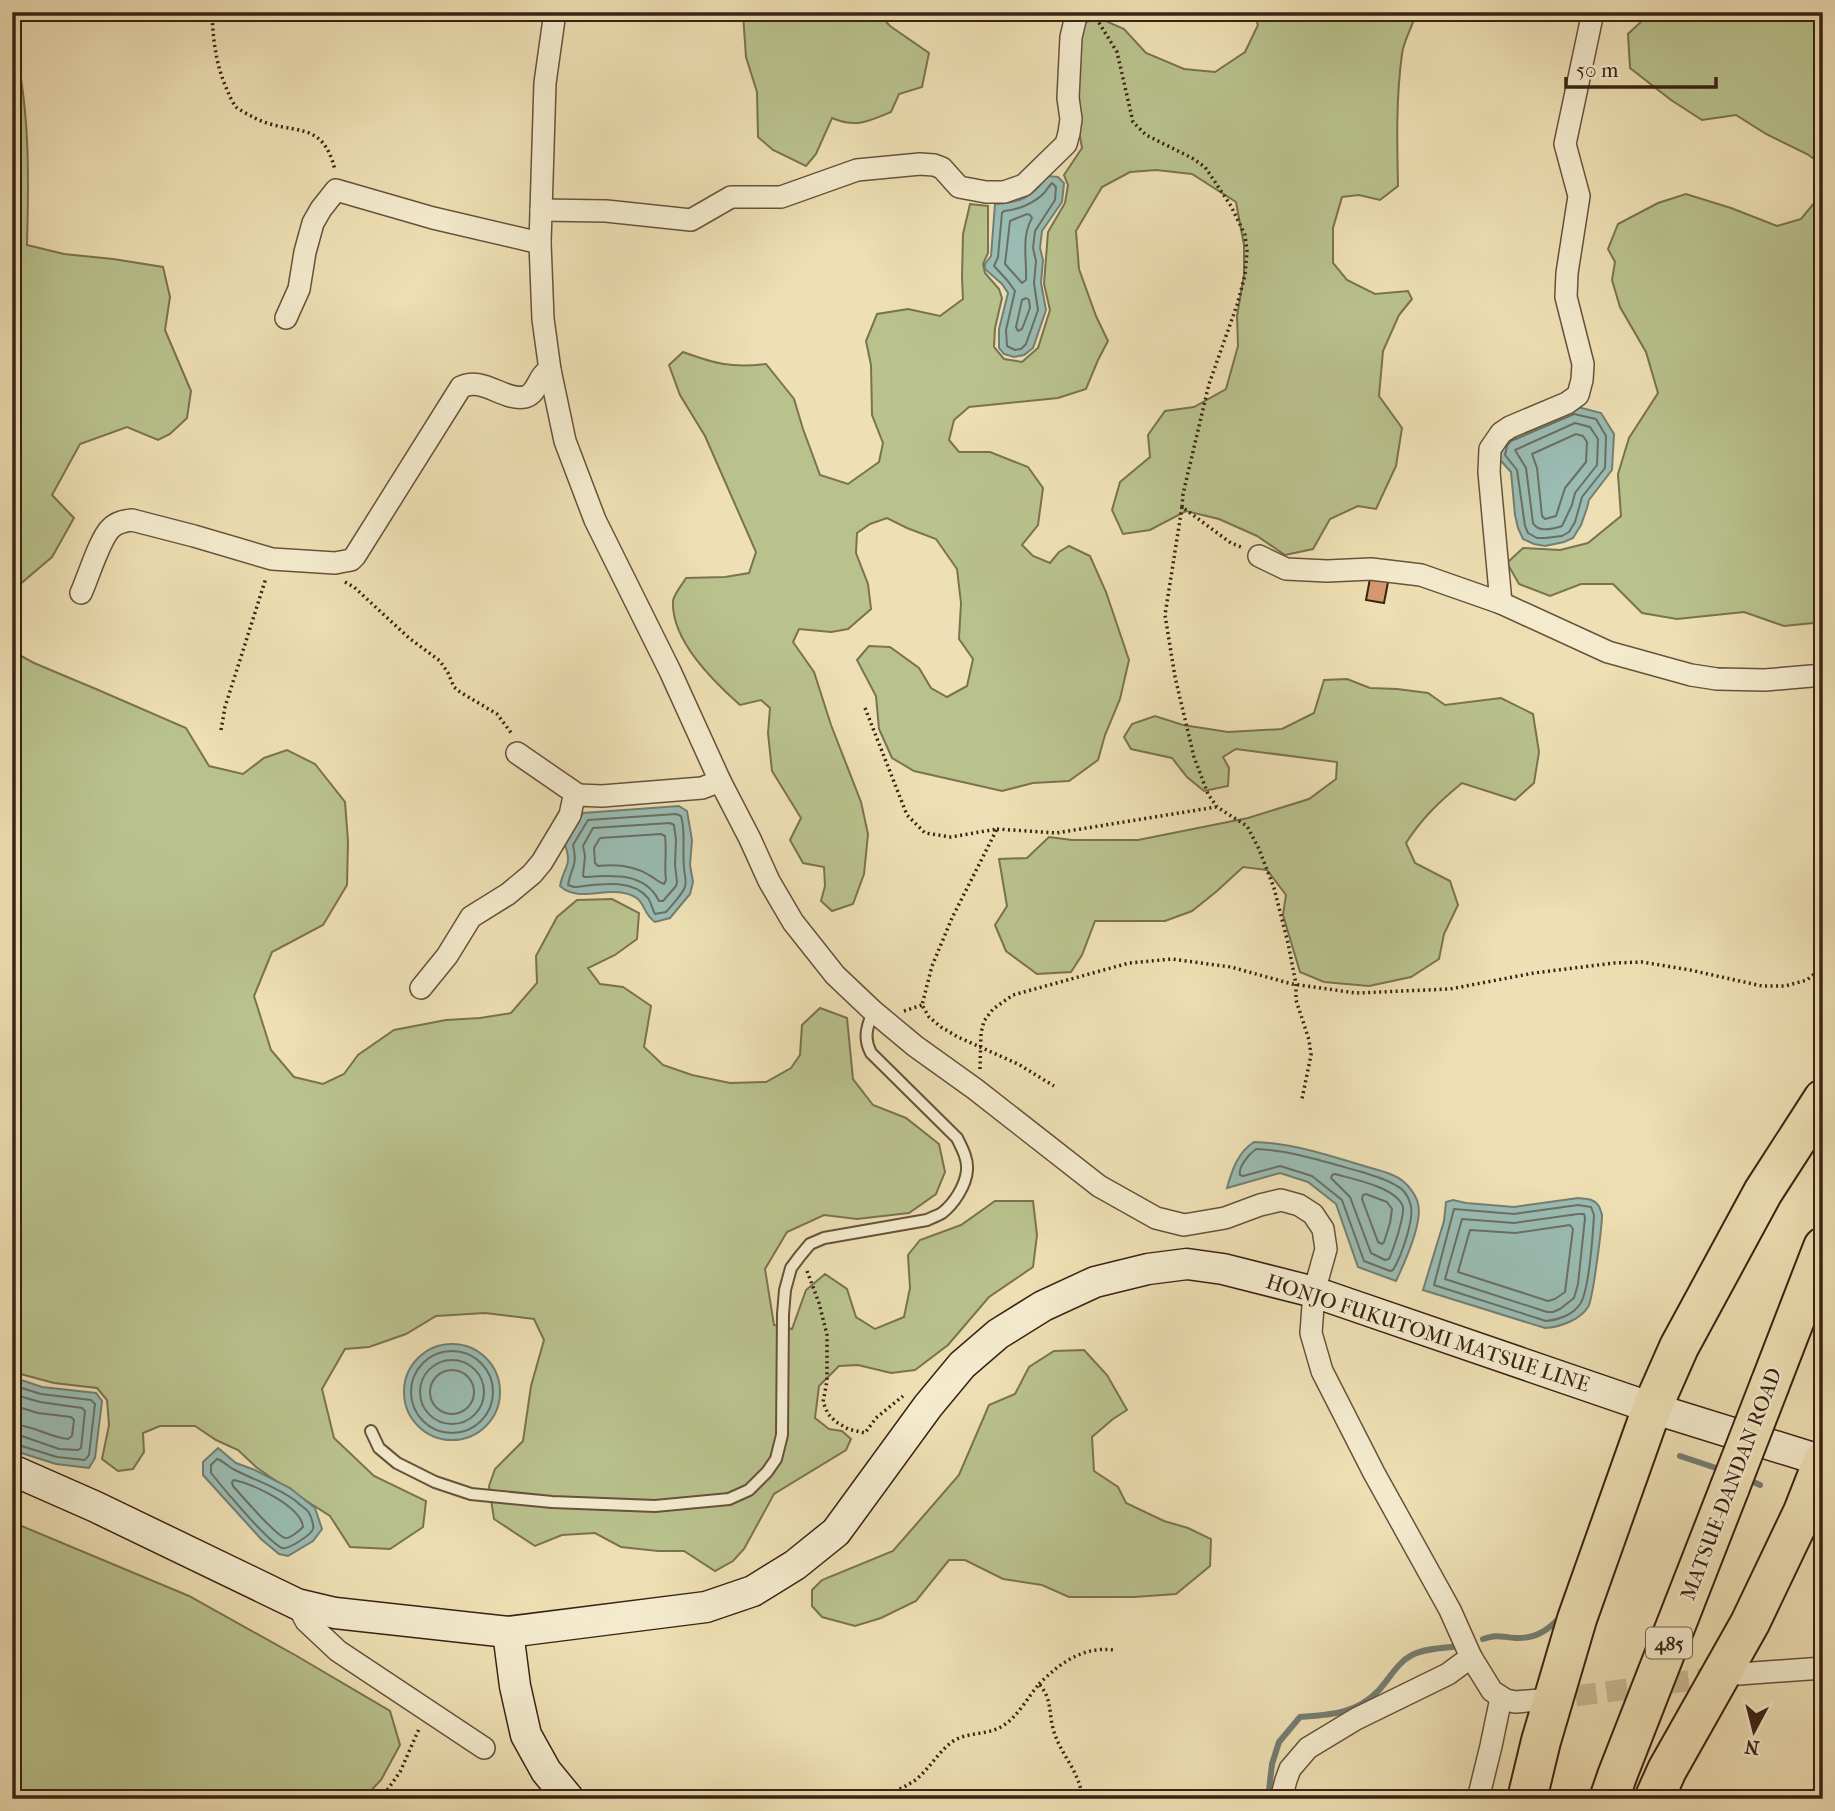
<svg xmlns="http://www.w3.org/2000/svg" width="1835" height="1811" font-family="'IM FELL French Canon',serif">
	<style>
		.green { fill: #b9c28d; stroke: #7a7250; stroke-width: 2 }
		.water { fill: #9abcb3; stroke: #747e73; stroke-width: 2 }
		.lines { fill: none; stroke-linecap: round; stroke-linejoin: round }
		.shore { stroke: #6a6f64; stroke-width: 2 }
		.stream { stroke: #747e73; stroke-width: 6 }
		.building { fill: #d49970; stroke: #3a2214; stroke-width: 2 }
		.street-tunnel { stroke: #caba94; stroke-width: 21; stroke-dasharray: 21 10; stroke-linecap: butt }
		.lane-casing { stroke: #67523c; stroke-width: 14 }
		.street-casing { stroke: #67523c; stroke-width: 24 }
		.secondary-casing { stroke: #3a2214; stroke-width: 33 }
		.highway-casing { stroke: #3a2214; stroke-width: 42 }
		.path { stroke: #3a2214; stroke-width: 3.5; stroke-dasharray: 2 3.5; stroke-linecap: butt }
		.lane { stroke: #f4ebce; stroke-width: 10 }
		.street { stroke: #f4ebce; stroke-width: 21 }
		.secondary { stroke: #f4ebce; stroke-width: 30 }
		.highway { stroke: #eee0b4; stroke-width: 38 }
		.highway-bridge-casing { stroke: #3a2214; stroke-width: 42; stroke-linecap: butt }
		.highway-bridge { stroke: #eee0b4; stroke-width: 38 }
		.labels { text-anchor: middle; stroke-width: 5; stroke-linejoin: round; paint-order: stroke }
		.shield { fill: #f4ebce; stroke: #725e4c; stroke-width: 2 }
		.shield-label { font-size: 19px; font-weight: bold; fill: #3a2214 }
		.street-label { font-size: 21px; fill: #3a2214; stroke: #f4ebce }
	</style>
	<rect width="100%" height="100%" fill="#eee0b4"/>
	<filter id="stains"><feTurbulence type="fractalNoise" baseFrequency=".00286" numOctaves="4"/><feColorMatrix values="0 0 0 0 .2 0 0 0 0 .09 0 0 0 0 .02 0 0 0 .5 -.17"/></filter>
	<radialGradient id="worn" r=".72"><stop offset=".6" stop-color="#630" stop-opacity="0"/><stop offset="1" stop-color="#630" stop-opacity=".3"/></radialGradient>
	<g class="green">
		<path d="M 741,12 L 877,12 L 890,26 L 929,53 L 922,87 L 899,94 L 891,112 C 867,122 856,128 832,118 L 816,154 L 806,166 L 773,150 L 758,137 L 757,92 L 746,57 L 743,14 Z"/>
		<path d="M 1253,12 L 1416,12 C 1413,27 1404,39 1402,54 C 1396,98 1397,141 1398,186 L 1380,200 L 1359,195 L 1342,197 L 1333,228 L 1333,263 L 1347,280 L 1375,294 L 1408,291 L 1412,299 L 1399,315 L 1383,351 L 1379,396 L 1402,428 L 1396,466 L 1376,509 L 1358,506 L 1330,519 L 1313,549 L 1285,555 L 1257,536 L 1219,519 L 1186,511 L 1150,530 L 1123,534 L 1112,510 L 1120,482 L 1150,457 L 1148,435 L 1165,411 L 1194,407 L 1226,389 L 1238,346 L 1237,316 L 1244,275 L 1244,245 L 1236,202 L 1192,174 L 1156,170 L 1130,172 L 1102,187 L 1076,231 L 1079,269 L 1096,316 L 1108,341 L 1098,360 L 1086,389 L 1058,398 L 969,407 L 954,420 L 949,440 L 959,452 L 990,452 L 1028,467 L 1043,488 L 1038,525 L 1022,545 L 1033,556 L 1050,563 L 1059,552 L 1069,546 L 1090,556 L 1106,592 L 1129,660 L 1120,699 L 1105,735 L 1098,760 L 1069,781 L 1033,783 L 1002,791 L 914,771 L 892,758 L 879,729 L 876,696 L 857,660 L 869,646 L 890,647 L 919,668 L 931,688 L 947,697 L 967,686 L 973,659 L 959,639 L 961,603 L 957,569 L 936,539 L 907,528 L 887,518 L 870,524 L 857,533 L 856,553 L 868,584 L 871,609 L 848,629 L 831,632 L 799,629 L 793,642 L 814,672 L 831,725 L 861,802 L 868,834 L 864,874 L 853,904 L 832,911 L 821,901 L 825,886 L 824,867 L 803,863 L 790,840 L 801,818 L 772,771 L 768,733 L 770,708 L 761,700 L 740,705 C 713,681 671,640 673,601 C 674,594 682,585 686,578 L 725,577 L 749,573 L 756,552 L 705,436 L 680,395 L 669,365 L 683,352 C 716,364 731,368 766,364 L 794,399 L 803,429 L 820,475 L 848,484 L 879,462 L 883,443 L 872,415 L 871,365 L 866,341 L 877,314 L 908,309 L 940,316 L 963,299 L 962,278 L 963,234 L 970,204 L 988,206 L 988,253 L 983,264 L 985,273 L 999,289 L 1002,298 L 995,328 L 994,347 L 1004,359 L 1022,362 L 1038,348 L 1050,310 L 1044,284 L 1048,232 L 1065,203 L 1068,185 L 1064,175 L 1082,148 L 1075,106 L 1080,24 L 1099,18 L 1124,29 L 1146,53 L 1184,69 L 1215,72 L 1245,52 L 1258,25 Z"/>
		<polygon points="1646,12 1823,12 1823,165 1807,154 1766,134 1736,115 1702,120 1671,100 1630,68 1628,34 1644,19"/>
		<path d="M 12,35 C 30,103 29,176 27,245 L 64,254 L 113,259 L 163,267 L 170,297 L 165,330 L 191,391 L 187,418 L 170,434 L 158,440 L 127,427 L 80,444 L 52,495 L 74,518 L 52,557 L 12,591 Z"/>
		<polygon points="1823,188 1823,622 1784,626 1744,612 1677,619 1642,613 1613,584 1581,584 1550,596 1519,584 1507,563 1523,548 1560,550 1588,543 1621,516 1618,474 1629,438 1658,393 1646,352 1620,307 1612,280 1615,262 1608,249 1618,224 1658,203 1686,194 1731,208 1777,226 1801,219 1820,196"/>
		<polygon points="12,651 34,663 96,689 186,728 209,766 243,774 264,758 287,750 315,764 345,802 348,841 347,885 323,925 272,952 254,996 271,1050 294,1077 323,1084 344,1074 358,1055 394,1030 446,1020 480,1018 511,1013 537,983 536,956 557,917 577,900 612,899 639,913 637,939 615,955 588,968 600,984 623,987 651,1006 644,1047 663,1065 692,1075 730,1083 766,1082 791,1068 800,1055 802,1025 820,1008 847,1018 853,1079 873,1105 906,1118 939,1144 945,1172 936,1194 909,1213 857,1219 824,1215 787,1232 765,1269 774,1325 792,1329 806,1290 825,1274 847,1289 856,1317 875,1329 904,1317 910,1288 908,1255 920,1240 961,1225 995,1201 1033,1201 1037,1235 1033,1267 989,1297 948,1345 915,1370 891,1373 858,1365 839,1366 819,1386 815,1418 829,1429 842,1431 851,1439 846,1450 774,1494 744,1549 733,1561 715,1571 684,1551 658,1551 621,1547 595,1533 562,1535 535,1546 494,1519 489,1486 495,1469 523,1441 531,1386 544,1340 534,1319 485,1313 436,1316 406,1334 369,1347 345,1349 322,1389 334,1438 374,1476 426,1501 423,1527 390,1549 350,1547 330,1516 286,1488 256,1467 238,1450 216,1440 195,1426 160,1426 143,1433 144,1452 133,1469 118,1471 102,1459 109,1425 107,1400 97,1388 54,1383 17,1373 12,1369"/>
		<path d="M 1347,679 L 1370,688 L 1397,689 L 1428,693 L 1445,705 L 1501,698 L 1533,714 L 1539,752 L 1534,783 L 1515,800 L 1462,783 C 1439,802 1422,818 1406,843 L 1415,863 L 1450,881 L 1458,905 L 1444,934 L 1439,959 L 1411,977 L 1369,986 L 1324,982 L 1300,972 L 1283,915 L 1286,895 L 1267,870 L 1243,867 L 1217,891 L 1192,911 L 1165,921 L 1095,921 L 1082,955 L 1071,972 L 1037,974 L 1006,951 L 995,925 L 1007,906 L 999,859 L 1027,858 L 1049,837 L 1072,840 L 1138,840 L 1248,818 L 1309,799 L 1336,779 L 1337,762 L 1236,749 L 1223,757 L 1229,768 L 1228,786 L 1204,791 L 1187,777 L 1172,758 L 1131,749 L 1124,737 L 1132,724 L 1155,716 L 1183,725 L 1228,732 L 1282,729 L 1314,713 L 1324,680 Z"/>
		<polygon points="1084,1350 1107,1375 1127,1410 1113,1419 1092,1437 1094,1471 1118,1487 1126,1503 1164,1521 1188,1528 1211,1539 1210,1566 1176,1594 1134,1597 1069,1597 1042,1585 1003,1579 965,1560 949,1560 916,1601 881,1618 855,1626 822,1617 812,1606 812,1590 822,1580 893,1551 959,1475 989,1405 1015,1394 1029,1367 1054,1351"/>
		<polygon points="12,1522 189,1596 295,1655 390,1711 400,1745 381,1780 363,1799 12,1799"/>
	</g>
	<g class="water">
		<path d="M 1047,176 L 1058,177 L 1064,183 L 1062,202 L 1042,231 L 1040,248 L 1043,260 L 1041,283 L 1046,310 L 1033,348 L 1024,355 L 1014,357 L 1004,354 L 999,348 L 999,329 L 1008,293 L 1002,284 L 985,269 L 985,264 L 991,256 L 995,204 C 1020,203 1033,197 1047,176 Z"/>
		<polygon points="1574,406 1601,413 1614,434 1612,470 1589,500 1587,508 1581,525 1573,538 1564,542 1545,546 1534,544 1523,539 1518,528 1515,515 1511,472 1502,462 1494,460 1502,441"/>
		<path d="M 679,806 L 687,811 L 692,840 L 690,865 L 693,882 L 690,894 L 670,918 L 655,922 C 640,912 648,898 624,893 C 603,888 577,902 560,886 C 563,867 573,867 565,845 L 583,813 Z"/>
		<path d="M 1254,1142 C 1291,1143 1329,1155 1364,1166 C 1377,1170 1394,1173 1404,1182 C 1410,1187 1417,1197 1418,1204 C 1423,1222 1404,1264 1396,1281 L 1358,1267 L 1336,1204 L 1308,1182 L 1280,1173 L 1227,1188 C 1232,1170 1238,1152 1254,1142 Z"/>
		<path d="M 1578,1198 C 1585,1199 1593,1198 1598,1205 C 1600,1207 1601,1212 1602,1215 C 1602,1225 1593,1300 1588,1307 C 1580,1320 1560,1327 1545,1328 L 1423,1290 L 1444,1221 L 1446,1202 L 1453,1200 L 1466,1203 L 1514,1207 Z"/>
		<circle cx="452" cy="1392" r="48"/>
		<polygon points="12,1377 42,1387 96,1393 102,1401 95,1458 89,1468 56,1464 12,1450"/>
		<polygon points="218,1448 236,1463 255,1470 290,1488 315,1508 322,1529 313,1541 288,1556 279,1554 261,1539 203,1475 203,1462"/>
	</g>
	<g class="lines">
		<g class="shore">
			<path d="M 1052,183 L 1056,187 L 1055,200 L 1035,231 L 1033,248 L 1036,261 L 1034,283 L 1038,310 L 1026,344 L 1021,349 L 1015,350 L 1007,346 L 1006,330 L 1015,291 L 1007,280 L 994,266 L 998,257 L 1002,213 L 1004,211 C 1018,210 1035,203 1045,192 C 1047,189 1049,186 1052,183 Z"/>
			<path d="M 1027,214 L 1030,215 L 1032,218 C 1021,237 1027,259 1026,280 L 1022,283 L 1005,264 L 1010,221 Z"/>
			<polygon points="1026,298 1029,300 1030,308 1022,329 1018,331 1016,327 1022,300"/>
			<polygon points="1574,414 1596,419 1606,436 1605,468 1582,497 1575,522 1569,532 1562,536 1545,538 1537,538 1528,533 1525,526 1517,470 1505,455 1507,446 1511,441"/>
			<path d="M 1575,423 L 1590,427 L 1598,439 L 1597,465 L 1575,493 L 1572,505 L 1562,526 C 1553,529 1538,533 1533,523 L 1526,468 L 1515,450 Z"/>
			<polygon points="1576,434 1583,436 1587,442 1586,462 1565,488 1556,516 1545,519 1542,516 1537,468 1532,454"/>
			<path d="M 676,814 L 681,816 C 686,833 682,850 684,867 C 684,875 688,882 684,889 C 680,897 672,905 666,912 L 655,914 C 652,909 651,902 648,898 C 631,877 596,885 574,887 L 568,885 C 571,867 578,867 573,845 L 588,820 Z"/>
			<path d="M 670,823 L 674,825 L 676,840 L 675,865 L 677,882 L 676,886 L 663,901 L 659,901 C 645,872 612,875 585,877 L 583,876 L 585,856 L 583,846 L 593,828 Z"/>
			<path d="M 661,834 L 665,836 C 667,850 664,865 666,880 L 664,884 C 658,882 655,878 649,875 C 633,865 616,864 598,866 L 595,863 L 594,848 L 600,838 Z"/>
			<path d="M 1256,1149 C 1290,1150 1329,1163 1362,1172 C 1374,1176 1387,1179 1397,1186 C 1403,1189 1408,1196 1410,1203 C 1416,1216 1401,1257 1393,1270 L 1390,1271 L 1364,1261 L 1342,1200 L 1312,1176 L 1280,1166 L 1243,1176 L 1240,1175 C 1238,1167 1249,1154 1256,1149 Z"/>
			<path d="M 1335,1174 C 1352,1179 1397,1187 1403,1207 C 1404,1214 1400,1226 1398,1234 C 1395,1242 1393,1251 1389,1259 L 1385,1260 L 1371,1253 L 1350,1197 L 1331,1178 L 1332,1175 Z"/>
			<polygon points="1366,1194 1387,1202 1392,1209 1390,1223 1384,1242 1382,1244 1378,1242 1362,1199 1363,1195"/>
			<path d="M 1578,1205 L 1591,1207 L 1594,1215 C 1593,1233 1589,1292 1580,1304 C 1573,1315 1558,1320 1546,1321 L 1434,1285 L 1454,1209 L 1514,1214 Z"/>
			<polygon points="1578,1214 1584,1214 1585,1218 1578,1284 1574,1298 1560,1309 1553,1312 1547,1312 1445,1279 1462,1219 1514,1223"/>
			<polygon points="1570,1225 1573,1229 1565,1292 1555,1299 1548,1301 1458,1272 1470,1230 1515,1233"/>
			<circle cx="452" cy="1392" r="41"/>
			<circle cx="452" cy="1392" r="32"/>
			<circle cx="452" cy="1392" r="22"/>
			<polyline points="12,1385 41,1394 91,1400 95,1404 89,1455 85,1460 57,1457 12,1443"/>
			<polyline points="12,1394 40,1402 82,1408 85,1411 81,1448 78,1450 59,1449 19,1435 12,1435"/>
			<path d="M 12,1405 L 38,1413 L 71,1417 L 74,1420 L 72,1436 L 68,1439 C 49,1437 32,1425 12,1424"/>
			<path d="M 217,1459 C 224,1461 228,1467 235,1470 C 256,1481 278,1487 297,1502 C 301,1506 307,1509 309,1513 C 311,1516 314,1525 313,1529 C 311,1535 288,1550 282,1548 C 268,1542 223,1488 211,1473 L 211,1465 Z"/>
			<path d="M 234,1480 C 253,1484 301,1506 303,1527 C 300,1530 290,1539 285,1538 C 277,1536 240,1494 233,1486 L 232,1482 Z"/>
		</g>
		<g class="stream">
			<polyline points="1680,1456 1722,1470"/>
			<polyline points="1745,1478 1760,1485"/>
			<polyline points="1817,1521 1823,1526"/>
			<path d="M 1483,1639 C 1499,1634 1500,1637 1516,1638 C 1534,1639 1549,1630 1560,1617"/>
			<path d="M 1268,1799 L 1272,1764 L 1279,1742 L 1300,1717 C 1331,1715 1356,1714 1379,1690 C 1390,1678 1398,1662 1412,1655 C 1426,1648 1445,1648 1460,1646"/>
		</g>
	</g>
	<polygon class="building" points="1371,573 1389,577 1384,603 1366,600"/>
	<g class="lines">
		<polyline class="street-tunnel" points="1545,1700 1725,1676"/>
		<defs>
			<path id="lane" d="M 371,1431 L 379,1448 L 397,1463 L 435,1482 L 471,1494 L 552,1502 L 655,1506 L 729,1499 L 749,1490 L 767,1472 L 776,1459 L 782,1435 L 783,1314 L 785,1290 L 791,1268 L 800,1256 L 810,1244 L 824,1238 L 927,1220 C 931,1218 937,1216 942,1213 C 954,1204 966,1185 967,1170 C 968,1159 962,1148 957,1138 L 871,1053 C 863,1038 867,1027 873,1011"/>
			<g id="street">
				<polyline points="555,12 545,83 540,243 543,319 550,370 565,441 595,520 670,671 720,781 750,839 769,881 793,922 835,975 873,1011 915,1046 975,1089 1099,1186 1156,1218 1184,1225 1225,1218 1260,1205 1281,1200 1299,1205 1313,1214 1323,1229 1326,1249 1314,1292 1311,1333 1322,1371 1374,1473 1450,1610 1471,1657 1492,1691 1506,1700 1515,1702 1540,1700"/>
				<polyline points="1593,12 1565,144 1579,196 1567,273 1566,297 1583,364 1582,380 1578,395 1567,403 1510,427 1501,433 1490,449 1489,472 1501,603 1608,652 1691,675 1717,679 1765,680 1823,675"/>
				<polyline points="541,210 606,211 691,220 731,197 781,197 857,170 920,164 934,165 942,168 959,187 986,192 1004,192 1024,185 1066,144 1069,133 1071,119 1068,98 1071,37 1077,12"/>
				<polyline points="286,318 299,289 305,252 313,223 321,209 336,190 433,218 540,243"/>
				<polyline points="1259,556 1286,569 1327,571 1371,569 1421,575 1501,603"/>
				<path d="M 81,593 C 88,578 100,538 111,528 C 117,522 124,521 132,520 L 194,536 L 272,559 L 335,563 L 351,560 L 355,556 L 461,387 C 483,376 503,401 525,397 C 539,393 537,375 550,370"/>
				<polyline points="517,753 578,795"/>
				<polyline points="421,988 447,956 471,917 508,894 532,874 542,862 570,815 573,801 578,795 602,796 702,788 720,781"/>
				<polyline points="297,1604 306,1621 338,1651 484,1748"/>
				<polyline points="1739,1674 1823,1668"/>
				<polyline points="1281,1799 1286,1780 1290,1769 1308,1748 1356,1719 1448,1674 1471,1657"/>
				<polyline points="1478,1799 1491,1746 1501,1698"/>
			</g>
			<g id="secondary">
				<polyline points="12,1470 96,1507 297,1604 335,1613 508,1632 706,1607 753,1591 795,1565 836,1532 928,1406 962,1365 998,1334 1043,1306 1095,1282 1148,1269 1187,1264 1223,1269 1314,1292 1652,1408 1823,1461"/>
				<polyline points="508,1632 515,1686 526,1735 546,1771 569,1799"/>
			</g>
			<g id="highway">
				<polyline points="1770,1384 1823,1247"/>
				<polyline points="1527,1799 1541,1741 1577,1619 1652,1408 1679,1347 1763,1192 1823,1099"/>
				<polyline points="1609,1799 1617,1776 1730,1487"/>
				<polyline points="1654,1799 1667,1770 1750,1623 1803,1512 1823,1461"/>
			</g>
		</defs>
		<use href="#lane" class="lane-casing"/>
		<use href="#street" class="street-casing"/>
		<use href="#secondary" class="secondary-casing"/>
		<use href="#highway" class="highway-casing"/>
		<g class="path">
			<path d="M 212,12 C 213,41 216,66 228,92 C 230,97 233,103 236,107 C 241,111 249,115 255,118 C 292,137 322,117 335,170"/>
			<polyline points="1096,18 1117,52 1133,122 1146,135 1192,158 1205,167 1231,206 1245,235 1247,251 1245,275 1237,305 1209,384 1183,494 1182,507 1231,543 1241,547"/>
			<polyline points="1182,507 1165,615 1175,677 1194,757 1208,794 1217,807 1247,826 1259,849 1274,888 1288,943 1296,984 1296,1000 1309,1040 1311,1055 1302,1099"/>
			<polyline points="345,582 354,587 409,638 440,661 448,673 454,687 460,692 497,714 512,734"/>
			<polyline points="865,708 907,815 925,833 951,837 997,829 952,918 932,966 922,1005 929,1017 941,1027 958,1037 1018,1064 1054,1086"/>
			<polyline points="221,730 225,707 266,578"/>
			<polyline points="997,829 1056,833 1216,807"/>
			<polyline points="904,1011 922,1005"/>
			<polyline points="980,1069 981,1033 984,1021 993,1009 1013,995 1129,963 1172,959 1231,967 1292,984 1356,993 1450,989 1534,973 1614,963 1642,962 1690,970 1762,986 1785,986 1807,980 1818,971 1823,963"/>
			<polyline points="807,1271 819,1303 827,1335 827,1381 823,1402 828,1414 836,1422 848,1429 865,1433 876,1418 903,1396"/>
			<path d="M 1039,1684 C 1060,1663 1083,1646 1114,1650"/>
			<polyline points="381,1799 400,1772 419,1729"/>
			<path d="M 874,1799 C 888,1794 902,1789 914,1781 C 929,1770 937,1753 952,1742 C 967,1731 989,1736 1004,1725 C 1018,1716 1028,1697 1039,1684 C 1053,1700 1048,1713 1054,1732 C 1061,1755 1081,1773 1082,1799"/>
		</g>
		<use href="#lane" class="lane"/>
		<use href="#street" class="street"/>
		<use href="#secondary" class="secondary"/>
		<use href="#highway" class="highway"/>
		<defs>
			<polyline id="highway-bridge" points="1730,1487 1770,1384"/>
		</defs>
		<use href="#highway-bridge" class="highway-bridge-casing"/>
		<use href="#highway-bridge" class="highway-bridge"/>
	</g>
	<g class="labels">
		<rect class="shield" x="1646" y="1627.5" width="46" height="31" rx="5"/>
		<g class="shield-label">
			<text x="1669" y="1650">485</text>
		</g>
		<g class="street-label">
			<text transform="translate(1428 1333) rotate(18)" y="7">HONJO FUKUTOMI MATSUE LINE</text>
			<text transform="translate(1731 1484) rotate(-69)" y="7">MATSUE-DANDAN ROAD</text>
		</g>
	</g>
	<rect width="1835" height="1811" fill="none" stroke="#eee0b4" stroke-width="42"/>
	<rect x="14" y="14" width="1807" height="1783" fill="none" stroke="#3a2214" stroke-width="3.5"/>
	<rect x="21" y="21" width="1793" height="1769" fill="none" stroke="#3a2214" stroke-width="2"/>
	<g transform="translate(1754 1731) rotate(187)" stroke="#f4ebce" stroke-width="5" paint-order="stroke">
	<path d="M0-5L12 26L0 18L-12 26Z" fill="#3a2214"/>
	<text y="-10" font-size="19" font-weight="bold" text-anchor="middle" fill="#3a2214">N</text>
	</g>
	<path d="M1566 77v10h150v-10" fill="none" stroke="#3a2214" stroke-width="3.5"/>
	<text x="1576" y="77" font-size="21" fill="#3a2214" stroke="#f4ebce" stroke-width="5" paint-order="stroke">50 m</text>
	<rect width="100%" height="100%" filter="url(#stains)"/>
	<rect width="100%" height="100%" fill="url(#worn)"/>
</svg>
